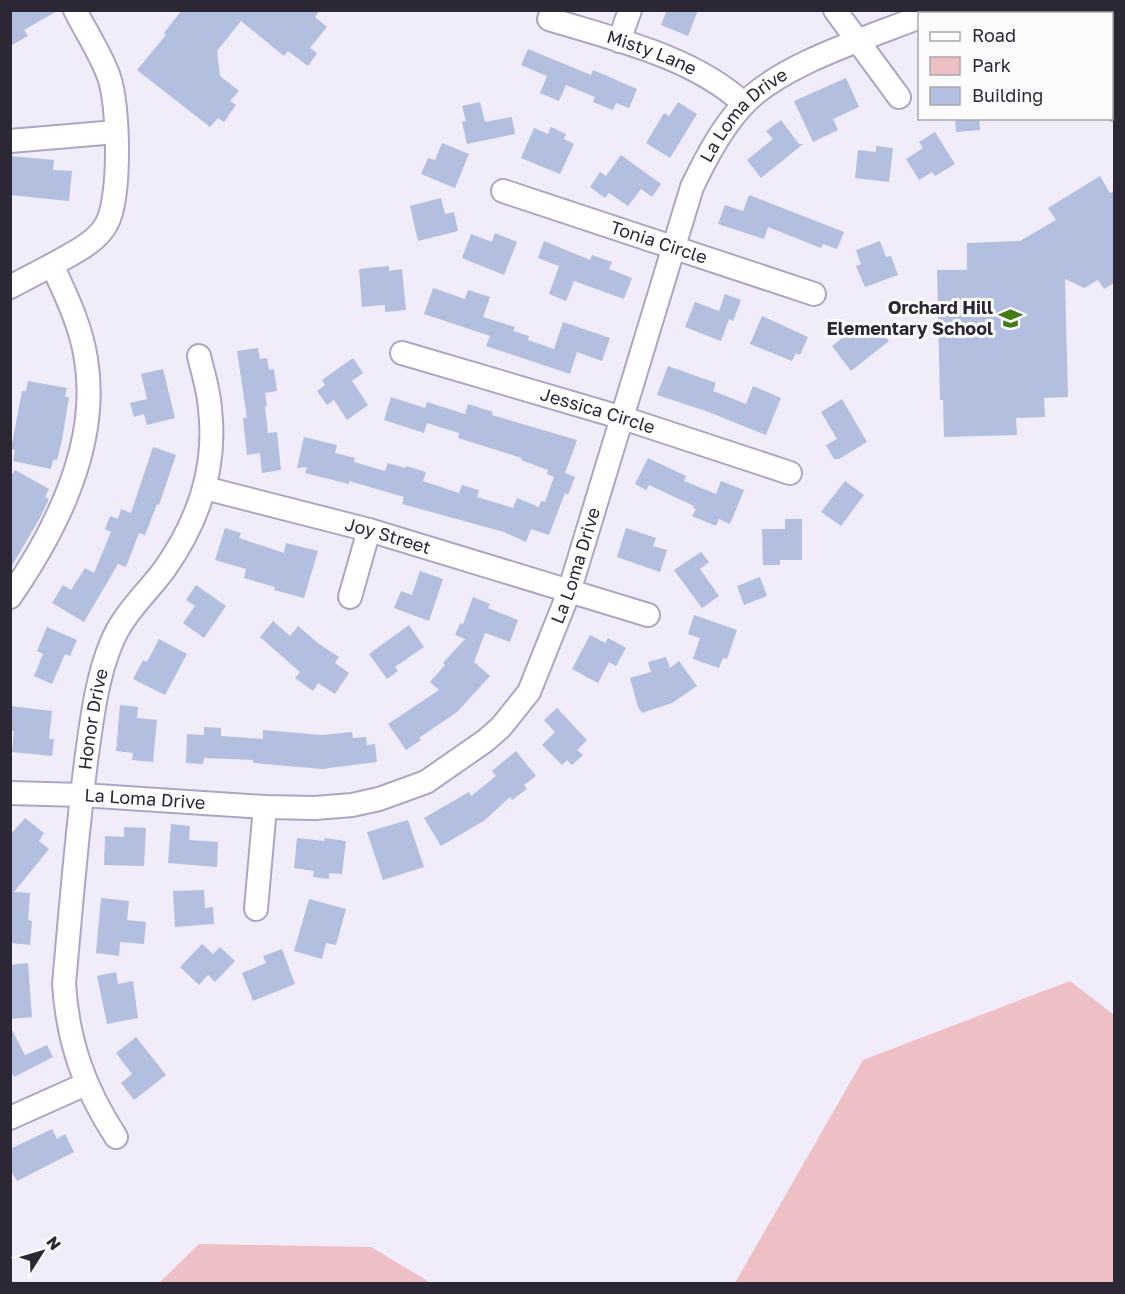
<svg xmlns="http://www.w3.org/2000/svg" width="1125" height="1294" font-family="'Golos Text',sans-serif">
	<style>
		.green { fill: #eec0c6 }
		.building { fill: #b2bfdf }
		.lines { fill: none; stroke-linecap: round; stroke-linejoin: round }
		.minor-casing { stroke: #b0a4c4; stroke-width: 26 }
		.minor { stroke: #fff; stroke-width: 22 }
		.labels { text-anchor: middle; stroke-width: 6; stroke-linejoin: round; paint-order: stroke }
		.street-label { font-size: 18px; fill: #2c2734; stroke: #fcfcfc }
		.poi-label { font-size: 18px; font-weight: bold; fill: #2c2734; stroke: #fcfcfc; text-anchor: end }
	</style>
	<rect width="100%" height="100%" fill="#f1ecfa"/>
	<g class="green">
		<polygon points="1070,981 1114,1015 1114,1283 735,1283 863,1060"/>
		<polygon points="199,1244 371,1247 431,1283 159,1283"/>
	</g>
	<g class="building">
		<polygon points="10,10 59,10 24,30 28,36 10,46"/>
		<polygon points="182,10 320,10 315,17 327,27 310,48 317,53 308,66 288,51 284,56 241,21 217,51 220,76 239,91 230,101 236,105 224,122 218,118 210,127 137,70 166,35 164,33"/>
		<polygon points="667,10 698,10 688,36 661,25"/>
		<polygon points="528,49 591,75 593,70 637,89 629,108 616,103 613,110 593,102 595,97 566,85 559,101 540,93 547,76 521,65"/>
		<polygon points="846,78 859,107 833,119 838,130 813,142 794,101"/>
		<polygon points="480,102 485,122 512,117 515,134 467,144 462,122 466,121 462,106"/>
		<polygon points="678,102 697,114 670,158 646,143 664,113 669,116"/>
		<polygon points="955,118 979,118 980,130 956,132"/>
		<polygon points="781,120 799,144 803,144 761,178 747,160 773,139 766,131"/>
		<polygon points="551,127 566,134 564,139 574,144 560,174 521,158 534,128 548,134"/>
		<polygon points="935,132 955,164 935,176 932,172 919,180 906,159 923,148 919,142"/>
		<polygon points="442,143 469,154 455,188 421,174 428,158 435,160"/>
		<polygon points="876,146 893,148 889,182 855,178 858,150 876,152"/>
		<polygon points="621,155 661,184 652,197 641,189 628,206 609,193 605,198 590,187 600,172 606,176"/>
		<polygon points="10,156 54,160 53,170 72,171 69,201 10,195"/>
		<polygon points="1100,176 1110,193 1114,191 1114,283 1104,289 1098,280 1084,288 1065,279 1068,397 1044,398 1045,417 1016,418 1017,435 944,437 943,400 940,400 937,270 967,270 967,243 1020,241 1056,220 1048,208"/>
		<polygon points="749,195 844,232 837,249 823,244 821,248 768,227 764,239 718,224 725,205 743,211"/>
		<polygon points="441,198 445,214 454,212 458,231 418,241 410,206"/>
		<polygon points="495,233 517,242 504,275 462,258 471,234 492,242"/>
		<polygon points="544,241 590,260 592,255 612,262 609,269 632,278 624,299 574,281 566,301 549,294 559,266 538,258"/>
		<polygon points="880,241 886,257 891,256 898,275 865,287 856,266 861,264 856,250"/>
		<polygon points="389,266 389,271 402,269 406,310 385,312 385,305 362,307 359,269"/>
		<polygon points="433,288 465,299 468,290 490,297 483,317 515,327 513,331 529,336 528,340 554,349 563,322 610,338 602,361 577,352 570,374 486,346 490,336 424,314"/>
		<polygon points="725,294 741,300 733,321 729,319 721,341 685,327 695,302 719,311"/>
		<polygon points="762,316 808,337 800,355 796,353 792,361 750,344"/>
		<polygon points="863,322 872,333 879,328 889,341 851,371 832,346"/>
		<polygon points="258,348 260,359 267,358 269,370 274,369 277,391 265,393 267,406 265,407 268,433 277,432 281,470 262,473 260,453 247,455 243,418 247,418 237,351"/>
		<polygon points="353,358 363,373 352,381 368,405 347,420 334,400 327,405 317,391 325,385 322,380"/>
		<polygon points="668,366 716,383 713,391 746,404 753,386 781,398 766,435 706,411 657,395"/>
		<polygon points="163,369 175,418 147,425 144,414 134,417 130,403 147,399 141,374"/>
		<polygon points="28,381 67,388 65,397 69,397 62,440 57,460 53,460 51,469 13,461 15,450 11,449 18,412 22,391 26,391"/>
		<polygon points="391,397 425,408 427,402 465,414 468,404 493,412 492,415 577,440 565,473 575,477 568,495 565,493 549,535 531,529 526,542 504,532 402,504 404,497 349,481 349,484 305,473 307,467 297,468 304,437 337,445 335,453 355,458 354,462 385,471 388,463 405,468 406,466 426,472 423,481 459,493 462,485 479,490 477,497 513,508 517,498 539,507 541,501 545,502 554,477 547,474 548,470 521,460 522,458 458,438 459,433 427,423 424,433 384,420"/>
		<polygon points="842,399 867,442 839,459 834,459 826,445 837,439 821,412"/>
		<polygon points="153,447 176,455 159,505 157,504 145,535 139,533 126,567 118,564 84,622 52,603 63,585 71,590 85,568 94,573 111,532 105,529 110,516 118,519 121,509 131,513"/>
		<polygon points="648,458 686,476 684,481 716,494 721,481 744,490 730,524 719,519 716,526 692,516 696,509 693,508 694,506 649,485 646,490 635,484"/>
		<polygon points="15,470 49,489 45,497 49,499 40,518 10,569 10,478"/>
		<polygon points="845,481 864,495 841,526 821,512"/>
		<polygon points="785,519 802,519 802,560 780,560 780,565 763,565 762,529 785,529"/>
		<polygon points="225,528 241,533 239,538 284,553 286,543 318,551 304,598 274,590 275,587 244,578 246,569 215,560"/>
		<polygon points="626,528 656,538 653,546 667,550 660,572 617,557"/>
		<polygon points="701,552 709,562 700,569 719,596 702,608 674,570"/>
		<polygon points="420,571 443,579 429,621 394,608 401,591 412,595"/>
		<polygon points="760,577 767,596 744,605 737,586"/>
		<polygon points="196,585 226,606 204,638 183,623 195,606 186,600"/>
		<polygon points="473,597 490,604 488,608 518,620 510,642 485,633 474,662 490,676 457,712 419,738 421,740 406,750 388,724 439,690 430,682 445,665 443,663 465,639 455,635 460,623 463,624"/>
		<polygon points="694,615 737,630 727,659 723,658 719,668 693,659 700,638 688,634"/>
		<polygon points="273,621 290,636 298,626 319,644 339,657 335,663 349,673 335,694 318,683 313,691 295,678 300,672 260,637"/>
		<polygon points="409,625 424,647 395,667 398,671 387,679 369,654"/>
		<polygon points="47,627 77,640 70,656 65,654 52,684 34,676 43,654 37,651"/>
		<polygon points="590,635 605,643 608,638 626,648 616,666 609,662 598,683 572,669"/>
		<polygon points="159,639 187,654 165,695 133,679 143,660 147,662"/>
		<polygon points="666,657 670,668 679,661 697,686 672,703 642,713 638,707 630,678 651,672 648,662"/>
		<polygon points="120,705 138,707 137,718 157,720 153,762 132,760 133,753 116,751"/>
		<polygon points="10,706 52,711 49,739 54,739 52,756 12,752 14,731 10,731"/>
		<polygon points="557,708 587,740 577,750 583,755 572,765 567,760 562,765 542,745 555,732 544,720"/>
		<polygon points="204,727 221,728 221,736 263,739 263,730 322,735 352,732 353,738 366,737 367,745 375,744 377,762 322,769 253,763 253,760 204,758 203,764 186,763 187,734 204,735"/>
		<polygon points="516,751 536,776 524,785 527,789 512,800 510,797 485,820 441,846 424,818 469,792 471,796 496,776 492,771"/>
		<polygon points="25,818 44,833 39,841 49,849 14,892 30,893 28,920 32,921 30,945 10,943 10,835"/>
		<polygon points="408,820 424,867 383,880 367,832"/>
		<polygon points="171,824 190,826 189,840 218,842 217,867 168,863"/>
		<polygon points="124,827 146,828 144,866 104,865 105,836 124,837"/>
		<polygon points="297,838 324,841 325,838 346,841 342,874 329,873 329,879 313,877 314,871 294,868"/>
		<polygon points="204,890 205,908 213,907 214,924 175,927 173,891"/>
		<polygon points="101,898 129,901 127,920 146,922 144,944 120,942 119,956 96,953"/>
		<polygon points="309,899 346,909 336,945 326,943 322,959 294,951"/>
		<polygon points="202,944 213,954 220,947 235,961 215,982 208,975 199,985 180,967"/>
		<polygon points="282,949 295,984 253,1001 242,973 266,963 263,956"/>
		<polygon points="28,963 32,1017 10,1019 10,965"/>
		<polygon points="116,972 118,984 133,981 138,1018 107,1024 97,976"/>
		<polygon points="10,1026 25,1055 47,1045 53,1057 14,1077 10,1069"/>
		<polygon points="136,1037 166,1075 134,1100 121,1083 132,1074 116,1053"/>
		<polygon points="52,1129 57,1139 65,1134 74,1152 17,1181 10,1169 10,1149"/>
	</g>
	<g class="lines">
		<defs>
			<g id="minor">
				<polyline points="835,10 899,97"/>
				<polyline points="1028,10 1030,14"/>
				<path id="s1" d="M 549,19 C 614,39 694,57 744,104"/>
				<polyline points="619,41 630,10"/>
				<polyline points="1112,107 1114,109"/>
				<polyline points="10,141 116,132"/>
				<path id="s2" d="M 503,191 L 814,294"/>
				<path d="M 52,265 C 71,254 97,243 107,223 C 121,196 119,105 109,77 C 101,54 86,32 75,10"/>
				<path d="M 10,287 L 52,265 C 66,295 81,326 86,359 C 100,444 57,529 10,597"/>
				<path id="s3" d="M 402,353 L 623,418 L 790,473"/>
				<path id="s4" d="M 205,488 L 369,530 L 648,615"/>
				<polyline points="350,597 369,530"/>
				<path id="s5" d="M 10,793 L 82,795 L 265,807 L 315,808 L 352,805 L 379,799 L 426,782 L 485,741 L 501,727 L 529,692 L 569,592 L 692,187 C 706,158 721,129 743,105 C 781,64 867,38 920,17"/>
				<polyline points="256,909 265,807"/>
				<polyline points="10,1118 86,1084"/>
				<path id="s6" d="M 116,1137 C 84,1088 68,1042 64,984 C 71,907 77,830 87,754 C 92,719 97,677 111,644 C 122,615 146,594 164,570 C 198,522 217,469 210,409 C 209,391 203,373 199,356"/>
			</g>
		</defs>
		<use href="#minor" class="minor-casing"/>
		<use href="#minor" class="minor"/>
	</g>
	<defs>
		<symbol id="school-bare" viewBox="-9 -9 18 18"><path d="M0-5L7-2L0 1L-7-2ZM-4 1L0 2.5L4 1V4Q0 6-4 4Z" fill="#447c13" stroke="#fcfcfc" stroke-width="2.5" paint-order="stroke"/></symbol>
	</defs>
	<g fill-rule="evenodd">
		<use href="#school-bare" x="994" y="302" width="33" height="33"/>
	</g>
	<g class="labels">
		<g class="street-label">
			<text dy="6" stroke="none"><textPath href="#s1" startOffset="108">Misty Lane</textPath></text>
			<text dy="6" stroke="none"><textPath href="#s5" startOffset="1179">La Loma Drive</textPath></text>
			<text dy="6" stroke="none"><textPath href="#s2" startOffset="164">Tonia Circle</textPath></text>
			<text dy="6" stroke="none"><textPath href="#s3" startOffset="204">Jessica Circle</textPath></text>
			<text dy="6" stroke="none"><textPath href="#s4" startOffset="189">Joy Street</textPath></text>
			<text dy="6" stroke="none"><textPath href="#s5" startOffset="693">La Loma Drive</textPath></text>
			<text dy="6" stroke="none"><textPath href="#s6" startOffset="430">Honor Drive</textPath></text>
			<text dy="6" stroke="none"><textPath href="#s5" startOffset="135">La Loma Drive</textPath></text>
		</g>
		<g class="poi-label">
			<text x="993" y="314">Orchard Hill<tspan x="993" dy="21">Elementary School</tspan></text>
		</g>
	</g>
	<rect width="1125" height="1294" fill="none" stroke="#2c2734" stroke-width="24"/>
	<rect x="918" y="12" width="195" height="108" fill="#fcfcfc" stroke="#a9a7ac" stroke-width="1.5"/>
	<rect x="930" y="32" width="30" height="9" fill="#ffffff" stroke="#a9a7ac" stroke-width="1.5"/>
	<text x="972" y="42" font-size="18" fill="#2c2734">Road</text>
	<rect x="930" y="57" width="30" height="18" fill="#eec0c6" stroke="#a9a7ac" stroke-width="1.5"/>
	<text x="972" y="72" font-size="18" fill="#2c2734">Park</text>
	<rect x="930" y="87" width="30" height="18" fill="#b2bfdf" stroke="#a9a7ac" stroke-width="1.5"/>
	<text x="972" y="102" font-size="18" fill="#2c2734">Building</text>
	<g transform="translate(42 1252) rotate(53)" stroke="#fcfcfc" stroke-width="4.5" paint-order="stroke">
	<path d="M0-4.5L10 22L0 15L-10 22Z" fill="#2c2734"/>
	<text y="-9" font-size="16" font-weight="bold" text-anchor="middle" fill="#2c2734">N</text>
	</g>
</svg>
